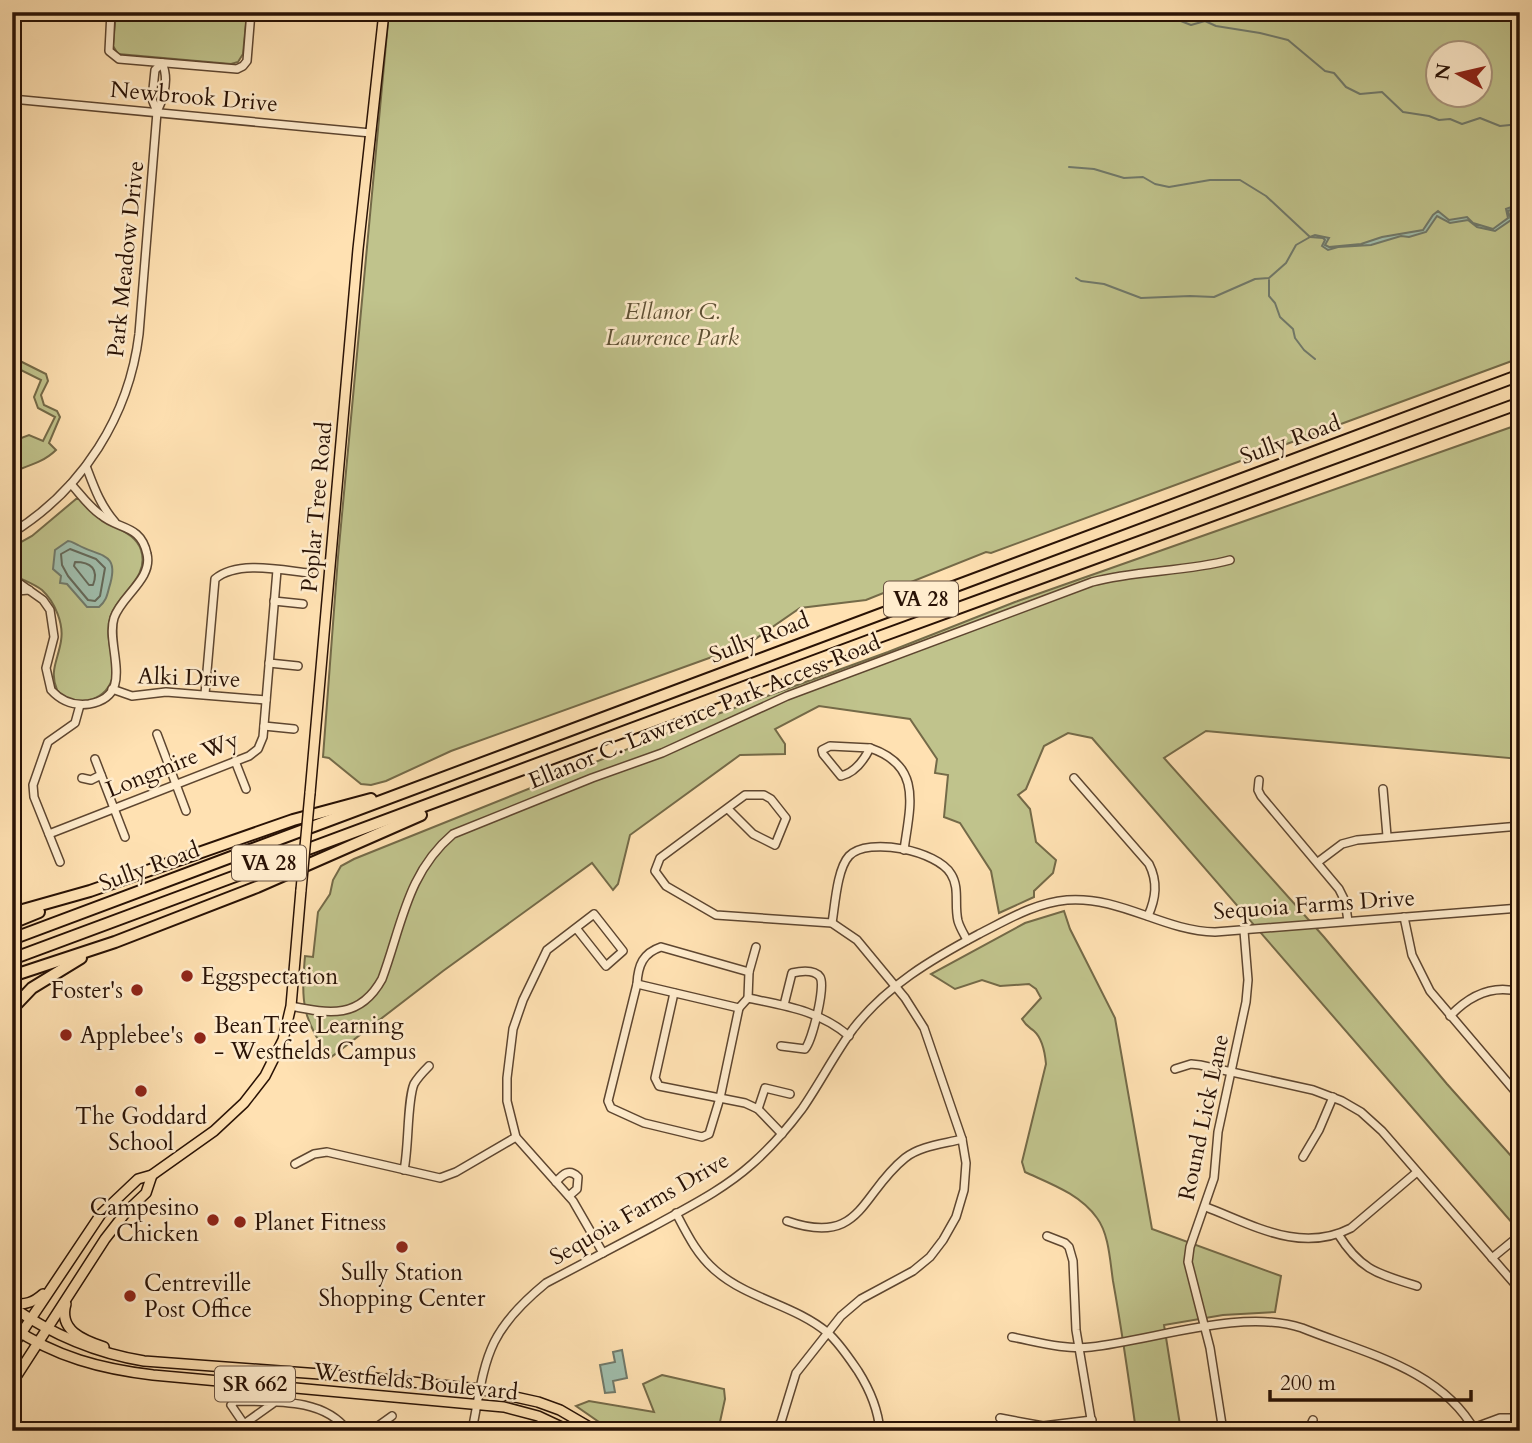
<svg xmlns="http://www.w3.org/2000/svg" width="1532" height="1443" font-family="Cardo,serif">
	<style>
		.green { fill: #c0c38c; stroke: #746a48; stroke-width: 2; fill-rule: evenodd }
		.water { fill: #a0bead; stroke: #70796a; stroke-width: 2 }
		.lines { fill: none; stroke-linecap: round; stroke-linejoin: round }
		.shore { stroke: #646859; stroke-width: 2 }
		.stream { stroke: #70796a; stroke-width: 2 }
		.minor-casing { stroke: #5e4630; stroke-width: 10 }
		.major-casing { stroke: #291205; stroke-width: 12 }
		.highway-casing { stroke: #291205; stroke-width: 14 }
		.minor { stroke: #ffeccd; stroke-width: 7 }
		.major { stroke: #ffe1b2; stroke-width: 9 }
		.highway { stroke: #ffe1b2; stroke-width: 10 }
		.major-bridge-casing { stroke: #291205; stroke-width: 12; stroke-linecap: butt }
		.major-bridge { stroke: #ffe1b2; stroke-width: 9 }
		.poi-dot { fill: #8f2418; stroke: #ffeccd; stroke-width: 2.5 }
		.labels { text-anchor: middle; stroke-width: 5; stroke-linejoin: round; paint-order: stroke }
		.shield { fill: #ffeccd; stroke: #695341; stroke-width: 2 }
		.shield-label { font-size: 21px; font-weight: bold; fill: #291205 }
		.street-label { font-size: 23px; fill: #291205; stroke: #ffeccd }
		.park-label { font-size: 23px; font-style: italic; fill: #5e5034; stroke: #ffeccd }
		.poi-label { font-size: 23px; fill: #291205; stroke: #ffeccd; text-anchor: start }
	</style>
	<rect width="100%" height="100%" fill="#ffe1b2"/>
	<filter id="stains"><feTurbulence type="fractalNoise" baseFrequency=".00286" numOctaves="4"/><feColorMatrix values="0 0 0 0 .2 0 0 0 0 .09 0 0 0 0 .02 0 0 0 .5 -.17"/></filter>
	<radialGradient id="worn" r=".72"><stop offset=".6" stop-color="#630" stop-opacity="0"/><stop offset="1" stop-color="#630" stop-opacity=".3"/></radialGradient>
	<g class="green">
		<polygon points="116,12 247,12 243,54 238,62 231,64 118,54 113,46"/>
		<path d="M 389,12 L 1520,12 L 1520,358 L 991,553 L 986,552 L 866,600 L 800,608 L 748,644 L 451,751 L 386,781 L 371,785 L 361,784 L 329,758 L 323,757 L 338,557 ZM 1438,52 L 1480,52 L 1480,94 L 1438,94 Z"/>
		<path d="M 14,358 L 46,374 L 48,381 L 41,395 L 44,405 L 57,411 L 60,417 L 49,443 L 56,450 C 44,462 28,466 12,472 L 12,451 L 16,440 L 29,435 L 43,441 L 55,417 L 38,408 L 34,397 L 41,380 L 17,368 L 12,377 L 12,359 Z"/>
		<path d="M 1520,424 L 1520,759 L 1206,731 L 1164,758 L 1324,937 L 1447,1084 L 1520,1166 L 1520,1232 L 1092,738 L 1068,733 L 1044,746 L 1026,789 L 1018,795 L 1030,809 L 1036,842 L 1056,860 L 1053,873 L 1034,891 L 1034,897 L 999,913 L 991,871 L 960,823 L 944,817 L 948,775 L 935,773 L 937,759 L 910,719 L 819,706 L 775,729 L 785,744 L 785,754 L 740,755 L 630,835 L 618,884 L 613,890 L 592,863 L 443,971 L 330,1058 C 302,1019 301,1002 305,956 L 313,957 L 318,912 L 330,894 L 333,880 L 341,866 L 354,859 L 690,724 L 888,652 L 1015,602 Z"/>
		<path d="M 76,499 L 80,499 C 88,506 96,514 105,520 C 117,529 136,534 141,550 C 150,578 119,592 111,615 C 102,640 118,658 112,679 C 105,703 72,709 57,690 C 49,671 58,660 61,641 C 64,624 55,602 42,590 C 33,583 22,580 12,574 L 12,547 L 32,536 Z"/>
		<path d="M 1064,911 L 1070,929 L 1115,1018 L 1152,1229 L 1281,1276 L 1275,1312 L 1223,1315 L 1164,1325 L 1181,1431 L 1136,1431 C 1129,1380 1122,1331 1113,1281 C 1110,1261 1109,1234 1097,1218 C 1080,1194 1051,1184 1025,1172 L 1022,1162 L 1046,1064 C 1045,1053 1043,1039 1034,1031 C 1029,1027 1026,1026 1022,1019 L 1041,998 L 1036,989 L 1029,984 L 1000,986 L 982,980 L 955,989 L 931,974 L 1025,923 Z"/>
		<polygon points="662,1375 724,1389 725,1399 718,1431 612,1431 576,1406 589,1401 654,1412 643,1384"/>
	</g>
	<g class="water">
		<polygon points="1520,204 1520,207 1508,211 1511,220 1495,231 1477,227 1468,220 1450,223 1437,216 1426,232 1409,237 1401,236 1371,245 1338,247 1328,250 1322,246 1325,240 1323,238 1310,237 1315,235 1329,238 1325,245 1329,247 1361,244 1382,237 1423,230 1433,215 1438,211 1449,220 1467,217 1473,223 1493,229 1508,218 1506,209"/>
		<path d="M 68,541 C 72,541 75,544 78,545 C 99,557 121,551 109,588 C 107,596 106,601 99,607 L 87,607 L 67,584 L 60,583 L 61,576 L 53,569 L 55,550 Z"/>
		<polygon points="622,1350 627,1378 613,1381 615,1392 605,1393 600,1365 615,1362 613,1352"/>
	</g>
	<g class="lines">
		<g class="shore">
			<polygon points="70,549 96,559 105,568 100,596 95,601 88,600 68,576 62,565 61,554"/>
			<path d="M 75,562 C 91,562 99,569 93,585 L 89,585 L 74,566 Z"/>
		</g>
		<g class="stream">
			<polyline points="1158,12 1191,25 1205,21 1216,26 1260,33 1288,40 1325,71 1334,73 1346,87 1360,94 1382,92 1403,112 1429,116 1439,120 1450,119 1462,124 1480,118 1500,126 1520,124"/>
			<polyline points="1069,167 1094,169 1124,178 1143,177 1155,184 1169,187 1210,180 1240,180 1266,196 1310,237 1296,245 1286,263 1269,278 1255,279 1214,297 1190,296 1141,298 1104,284 1081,281 1076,278"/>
			<polyline points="1269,280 1269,296 1275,303 1280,317 1293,329 1295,338 1304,350 1315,359"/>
		</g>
		<defs>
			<g id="minor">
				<polyline points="111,12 109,51 119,59 237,69 243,66 247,61 251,12"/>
				<polyline points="12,99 371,133"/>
				<path d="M 86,466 C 94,487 100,505 115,522"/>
				<path d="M 12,533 C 83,489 129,416 139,334 L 157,112 C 164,97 169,78 162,63 L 155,70 L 152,99 L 157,112"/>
				<path d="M 12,578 L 43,600 L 50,610 L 54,637 L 46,668 L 51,690 C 61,701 74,706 89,704 C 137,696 105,646 114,618 C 121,596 153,579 147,554 C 141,524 118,530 101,515 C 89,507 81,495 71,484"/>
				<polyline points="12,589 17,591 29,590"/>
				<polyline points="274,601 303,604"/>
				<polyline points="269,663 298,666"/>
				<polyline points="112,689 132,696 166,692 266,700"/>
				<path d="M 205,694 L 215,579 C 237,560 282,570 308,573"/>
				<polyline points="264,726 294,729"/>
				<polyline points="157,734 186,811"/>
				<path d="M 830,746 L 870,748 C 864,760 854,773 841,776 L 823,754 L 822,750 Z"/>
				<path d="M 870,748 C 923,766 910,806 904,850"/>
				<polyline points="95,759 125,837"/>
				<polyline points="235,761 246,789"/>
				<polyline points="82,778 91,780 101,775"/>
				<path d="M 1074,778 L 1149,864 C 1158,882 1156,898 1148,916"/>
				<polyline points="1259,780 1258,790 1261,796 1339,889 1345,901 1348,921"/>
				<polyline points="1383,789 1387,836"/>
				<polyline points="728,809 753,834 775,845 786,818 771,799 764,795 745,795 660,858 655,871 666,886 716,915 832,923 857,940 905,998 924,1028 962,1139 966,1163 964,1190 956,1217 943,1240 930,1257 913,1271 861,1299 841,1316 796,1373 781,1422 774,1431"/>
				<polyline points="49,834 249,756 258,749 263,737 277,570"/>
				<polyline points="60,862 34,797 33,785 48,742 75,723 80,705"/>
				<polyline points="1318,862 1342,844 1357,840 1520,826"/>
				<polyline points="1404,917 1412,955 1430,991 1520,1097"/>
				<path d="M 832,923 C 835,905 837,869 849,856 C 868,836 938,851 951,874 C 960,888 954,905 958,921 C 960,928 964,934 967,940"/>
				<polyline points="576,928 606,966 623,951 594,914 547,950 523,1000 513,1029 507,1078 507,1101 516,1137 573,1201 603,1253"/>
				<polyline points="749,972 756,947"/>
				<path d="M 637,984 L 739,1008 L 748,998 C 786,1006 818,1010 849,1036"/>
				<polyline points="674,993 655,1078 659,1086 745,1103 758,1109 782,1134"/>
				<path d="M 291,1006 C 330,1014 360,1019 382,979 C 402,925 407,873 453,834 L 592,778 L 662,753 L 787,696 L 1092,582 C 1137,570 1185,572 1230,560"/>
				<path d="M 739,1008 L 720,1098 L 709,1134 L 702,1137 L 644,1123 L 611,1108 L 608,1101 L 637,984 C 638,965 643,953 661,947 L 749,972 L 748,998"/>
				<path d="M 1450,1016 C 1469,996 1492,984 1520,992"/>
				<path d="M 781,1046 L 805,1049 C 812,1041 826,986 820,977 C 814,969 801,971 792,973 L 784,1005"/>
				<polyline points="1175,1069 1191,1064 1200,1065 1313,1090 1342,1101 1361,1112 1382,1131 1520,1290"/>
				<polyline points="758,1109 765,1088 790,1094"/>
				<polyline points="1303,1157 1319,1130 1333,1097"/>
				<polyline points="295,1164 314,1154 327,1152 440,1178 456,1172 516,1137"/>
				<path d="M 404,1170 C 409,1147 407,1101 414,1084 C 418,1077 424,1071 429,1066"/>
				<path d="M 556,1182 C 563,1174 569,1168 578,1177 L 577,1189 L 569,1196"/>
				<path d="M 1206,1207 C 1253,1225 1301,1254 1351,1228 L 1417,1172"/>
				<path d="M 676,1213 C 687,1234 697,1255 716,1271 C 748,1299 795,1305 828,1333 C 840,1344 849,1358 858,1371 C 870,1390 878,1408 880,1431"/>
				<path d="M 787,1221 C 862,1247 860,1194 905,1158 C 920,1146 943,1144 962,1139"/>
				<path d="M 1338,1234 C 1361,1271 1379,1274 1417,1286"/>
				<polyline points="1047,1236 1065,1243 1069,1247 1073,1261 1076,1330 1093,1431"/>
				<polyline points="1492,1258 1520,1235"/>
				<path d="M 1012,1337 C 1038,1342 1065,1350 1091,1347 C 1155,1340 1241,1308 1302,1328 C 1364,1353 1441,1369 1475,1431"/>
				<path d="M 275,1402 L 244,1424 L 231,1405 L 235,1401 C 273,1402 323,1397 348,1431"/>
				<polyline points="1000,1418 1043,1426 1092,1420"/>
				<polyline points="1473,1428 1500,1418 1520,1418"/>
				<polyline points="371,1431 392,1416"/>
				<path d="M 472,1431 C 486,1358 485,1333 546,1283 C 582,1264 618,1245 654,1226 C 688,1207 723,1190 752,1164 C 770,1148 787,1129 802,1109 C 820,1083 834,1055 853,1029 C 886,986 932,959 979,934 C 1007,920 1034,903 1067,900 C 1121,896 1163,931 1215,932 L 1520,908"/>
				<polyline points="1223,1431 1210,1348 1188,1262 1190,1247 1214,1178 1218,1132 1246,1002 1248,980 1244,931"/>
				<polyline points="1308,1431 1313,1420"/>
			</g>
			<g id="major">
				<polyline points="310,793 358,249 384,12"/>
				<path d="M 12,1303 C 25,1306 34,1302 43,1294"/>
				<path d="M 66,1304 C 58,1330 83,1340 104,1347"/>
				<path d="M 12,1307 C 53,1335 95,1353 144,1361 L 374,1378 L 479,1389 L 538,1402 L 560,1410 L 596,1431"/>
				<path d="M 12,1327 C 55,1357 102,1369 153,1375 L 504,1407 L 538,1416 L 570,1431"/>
				<polyline points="12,1347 101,1214 138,1179 152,1175 214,1131 244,1103 265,1076 283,1040 291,1006 301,890"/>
				<polyline points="12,1383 105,1239 126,1212 146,1193 152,1175"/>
			</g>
			<g id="highway">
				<polyline points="12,913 90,891 293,820 371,799"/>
				<polyline points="12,923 39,912"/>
				<polyline points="12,939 1520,375"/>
				<polyline points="12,959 868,641 1520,403"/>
				<polyline points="12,976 115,942 257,887 421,815"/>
				<polyline points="12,1009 32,988 81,958"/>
			</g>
		</defs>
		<use href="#minor" class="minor-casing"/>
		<use href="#major" class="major-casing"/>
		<use href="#highway" class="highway-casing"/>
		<use href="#minor" class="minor"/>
		<use href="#major" class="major"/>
		<use href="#highway" class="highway"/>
		<defs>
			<polyline id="major-bridge" points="301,890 310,793"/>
		</defs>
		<use href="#major-bridge" class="major-bridge-casing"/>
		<use href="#major-bridge" class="major-bridge"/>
	</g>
	<g class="poi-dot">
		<circle cx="187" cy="976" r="7"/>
		<circle cx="137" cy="990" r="7"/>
		<circle cx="66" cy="1035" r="7"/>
		<circle cx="200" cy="1038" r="7"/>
		<circle cx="141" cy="1091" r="7"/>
		<circle cx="213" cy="1220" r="7"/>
		<circle cx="240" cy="1222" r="7"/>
		<circle cx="402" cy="1247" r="7"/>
		<circle cx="130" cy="1296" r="7"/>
	</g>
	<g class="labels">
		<g class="shield">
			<rect x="884" y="581.5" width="74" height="35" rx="5"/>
			<rect x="232" y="845.5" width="74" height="35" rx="5"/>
			<rect x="215" y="1366.5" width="80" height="35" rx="5"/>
		</g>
		<g class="shield-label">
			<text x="921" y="606">VA 28</text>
			<text x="269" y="870">VA 28</text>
			<text x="255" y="1391">SR 662</text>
		</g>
		<g class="street-label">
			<text transform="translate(194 96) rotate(5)" y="8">Newbrook Drive</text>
			<text transform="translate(125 259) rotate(-84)" y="8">Park Meadow Drive</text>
			<text transform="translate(1290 439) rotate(-20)" y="8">Sully Road</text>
			<text transform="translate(316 507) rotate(-85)" y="8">Poplar Tree Road</text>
			<text transform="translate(759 637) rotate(-21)" y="8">Sully Road</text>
			<text transform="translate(189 677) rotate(2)" y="8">Alki Drive</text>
			<text transform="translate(704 711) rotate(-22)" y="8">Ellanor C. Lawrence Park Access Road</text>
			<text transform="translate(172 764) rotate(-22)" y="8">Longmire Wy</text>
			<text transform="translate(149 866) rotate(-20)" y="8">Sully Road</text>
			<text transform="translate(1314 904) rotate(-4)" y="8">Sequoia Farms Drive</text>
			<text transform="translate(1203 1117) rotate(-78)" y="8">Round Lick Lane</text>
			<text transform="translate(639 1208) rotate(-30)" y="8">Sequoia Farms Drive</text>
			<text transform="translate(416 1381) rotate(6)" y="8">Westfields Boulevard</text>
		</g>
		<g class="park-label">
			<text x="672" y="319">Ellanor C.<tspan x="672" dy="26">Lawrence Park</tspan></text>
		</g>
		<g class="poi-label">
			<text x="201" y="984">Eggspectation</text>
			<text x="123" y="998" text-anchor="end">Foster's</text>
			<text x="214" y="1033">BeanTree Learning<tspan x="214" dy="26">- Westfields Campus</tspan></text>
			<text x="80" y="1043">Applebee's</text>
			<text x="141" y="1124" text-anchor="middle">The Goddard<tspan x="141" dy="26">School</tspan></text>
			<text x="199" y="1215" text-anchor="end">Campesino<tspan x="199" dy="26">Chicken</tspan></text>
			<text x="254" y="1230">Planet Fitness</text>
			<text x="402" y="1280" text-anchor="middle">Sully Station<tspan x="402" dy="26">Shopping Center</tspan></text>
			<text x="144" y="1291">Centreville<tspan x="144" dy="26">Post Office</tspan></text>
		</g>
	</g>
	<rect width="1532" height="1443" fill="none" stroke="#ffe1b2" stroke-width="42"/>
	<rect x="14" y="14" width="1504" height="1415" fill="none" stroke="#291205" stroke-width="3.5"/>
	<rect x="21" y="21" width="1490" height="1401" fill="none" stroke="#291205" stroke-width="2"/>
	<g transform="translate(1459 74) rotate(278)"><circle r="33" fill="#ffeccd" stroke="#a9957d" stroke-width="2"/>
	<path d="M0-5L12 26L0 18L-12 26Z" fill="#8f2418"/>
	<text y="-10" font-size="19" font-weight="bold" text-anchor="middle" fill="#291205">N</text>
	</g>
	<path d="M1270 1390v10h201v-10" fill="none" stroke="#291205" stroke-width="3.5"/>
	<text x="1280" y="1390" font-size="21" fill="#291205" stroke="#ffeccd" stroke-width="5" paint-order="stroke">200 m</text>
	<rect width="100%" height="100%" filter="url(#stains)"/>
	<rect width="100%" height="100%" fill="url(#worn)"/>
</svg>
